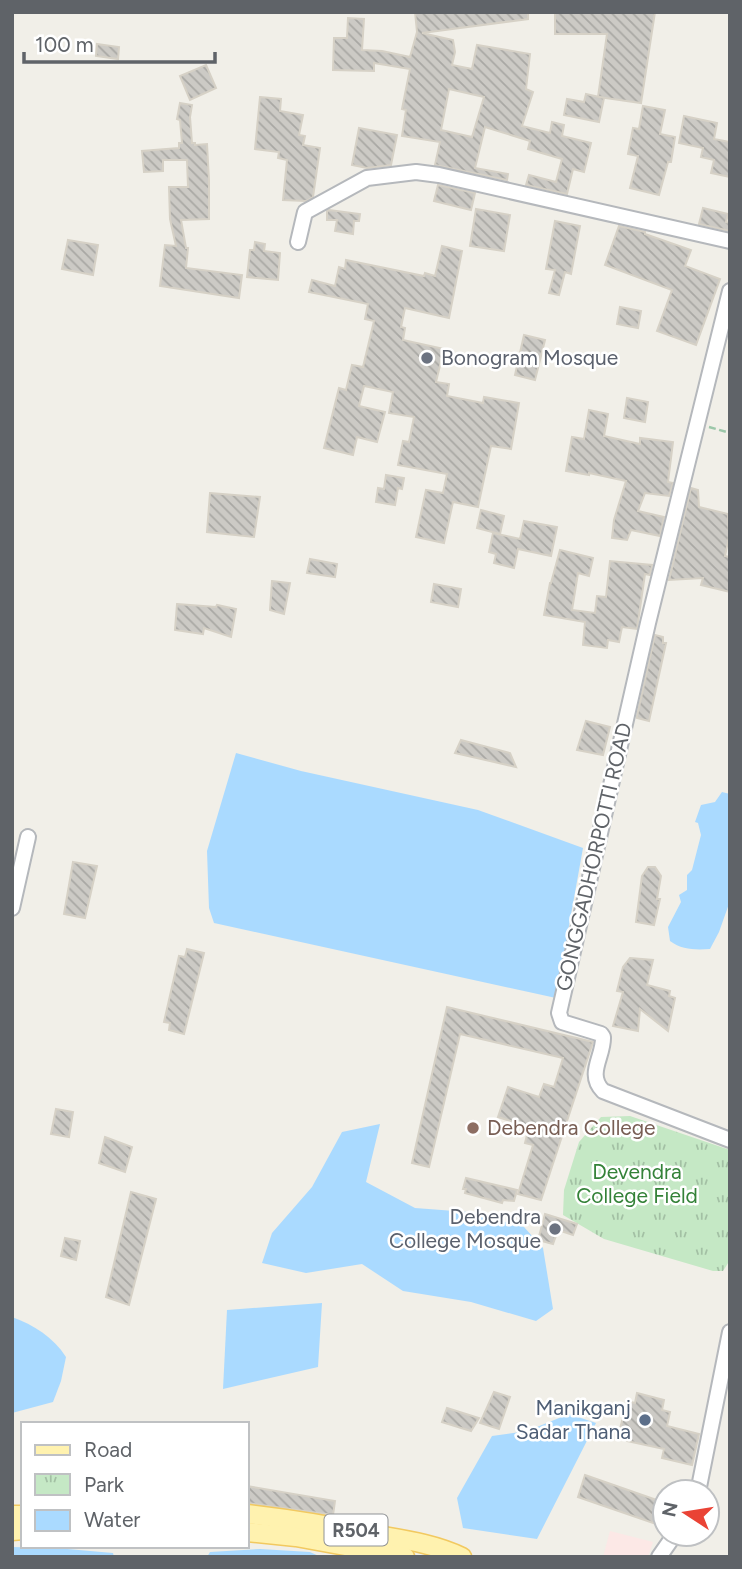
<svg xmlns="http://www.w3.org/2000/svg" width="742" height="1569" font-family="Figtree,sans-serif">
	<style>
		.medical { fill: #fce8e6 }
		.park { fill: url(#park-tufts) }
		.water { fill: #aadaff }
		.building { fill: url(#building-back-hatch); stroke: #d6d1c6; stroke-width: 2; fill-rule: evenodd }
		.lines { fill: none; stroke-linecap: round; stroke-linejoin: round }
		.minor-casing { stroke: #b5b8bc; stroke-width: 18 }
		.major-casing { stroke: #f2c960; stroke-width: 21 }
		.path { stroke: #9cc7a9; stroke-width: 2.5; stroke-dasharray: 7 3.5; stroke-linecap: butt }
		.minor { stroke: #fff; stroke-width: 14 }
		.major { stroke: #fff2af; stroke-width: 18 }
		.worship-dot { fill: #6b7280; stroke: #fff; stroke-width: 2.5 }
		.education-dot { fill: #8d6e63; stroke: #fff; stroke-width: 2.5 }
		.service-dot { fill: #5c6f8a; stroke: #fff; stroke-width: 2.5 }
		.labels { text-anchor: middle; stroke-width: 5; stroke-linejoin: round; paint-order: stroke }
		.shield { fill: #fff; stroke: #8f9295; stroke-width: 2 }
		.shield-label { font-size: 19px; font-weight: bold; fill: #5f6368 }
		.worship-label { font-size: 21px; fill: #5b616d; stroke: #fff; text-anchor: start }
		.street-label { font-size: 21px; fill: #5f6368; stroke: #fff }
		.education-label { font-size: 21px; fill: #785e54; stroke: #fff; text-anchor: start }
		.park-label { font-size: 21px; fill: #348238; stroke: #fff }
		.service-label { font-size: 21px; fill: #4e5e75; stroke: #fff; text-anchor: end }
	</style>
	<defs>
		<pattern id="park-tufts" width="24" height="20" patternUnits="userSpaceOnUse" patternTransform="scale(1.75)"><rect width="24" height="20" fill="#c5e8c5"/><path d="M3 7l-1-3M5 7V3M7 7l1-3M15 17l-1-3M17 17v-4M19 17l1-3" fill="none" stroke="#a3c0a4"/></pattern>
		<pattern id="building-back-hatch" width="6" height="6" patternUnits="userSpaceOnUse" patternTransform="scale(1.75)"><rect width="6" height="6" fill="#cccac5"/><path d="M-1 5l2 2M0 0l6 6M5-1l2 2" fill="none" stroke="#a9a8a4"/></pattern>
	</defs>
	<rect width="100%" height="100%" fill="#f1efe8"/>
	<polygon class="medical" points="610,1531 653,1542 648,1557 603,1557"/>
	<polygon class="park" points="630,1116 730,1150 730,1260 723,1271 713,1271 604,1239 563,1215 564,1190 579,1142 601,1117"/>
	<g class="water">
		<polygon points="236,753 301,771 478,810 583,848 556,998 214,923 209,908 207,851"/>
		<path d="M 722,792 L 730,794 L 730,901 L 719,932 L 710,949 C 696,950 682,950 670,941 L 668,927 L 681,902 L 679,895 L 687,890 L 687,875 L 692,870 L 701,835 L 698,823 L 695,822 L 701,805 L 715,802 Z"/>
		<polygon points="380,1124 366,1182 415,1208 468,1212 524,1227 543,1248 553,1309 536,1321 471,1302 403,1291 362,1264 306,1273 262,1263 272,1233 312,1187 342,1132"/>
		<polygon points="322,1303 318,1367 223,1389 227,1310"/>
		<path d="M 12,1317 C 34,1325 53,1337 66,1357 L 61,1381 L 53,1402 L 12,1413 Z"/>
		<polygon points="569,1414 596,1423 537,1539 463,1528 457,1498 492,1436 527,1431"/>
		<polygon points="12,1547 56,1548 113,1553 114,1557 12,1557"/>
		<polygon points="260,1549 310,1552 321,1557 207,1557 210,1552"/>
	</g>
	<g class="building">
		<path d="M 415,12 L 528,12 L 528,19 L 422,33 L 453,40 L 455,52 L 452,65 L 472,69 L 477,45 L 530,54 L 526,89 L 533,92 L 522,126 L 550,133 L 552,122 L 564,125 L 562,136 L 591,143 L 584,172 L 573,169 L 567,194 L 526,185 L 529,175 L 556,182 L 562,159 L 528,149 L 530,141 L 485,127 L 475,168 L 508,174 L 507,180 L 435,165 L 440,142 L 402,136 L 406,110 L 402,109 L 410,69 L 374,63 L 374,71 L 333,70 L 334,38 L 347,38 L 348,18 L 364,19 L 362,50 L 382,51 L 410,57 L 417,32 ZM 449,89 L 484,97 L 472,137 L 441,130 Z"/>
		<polygon points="555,12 655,12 641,103 598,97 607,34 555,34"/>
		<polygon points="97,44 119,47 118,59 96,56"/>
		<polygon points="206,65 216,88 190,100 180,76"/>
		<polygon points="586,94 604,98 599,122 564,115 567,99 584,102"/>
		<polygon points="260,97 281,99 280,111 303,115 299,135 305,136 303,145 320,148 313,197 306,201 283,200 287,160 278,158 279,152 255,149"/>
		<polygon points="180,103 192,105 190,117 192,143 195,143 195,145 207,144 209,180 209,219 181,220 186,248 188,248 186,268 242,275 239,298 160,286 165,245 176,246 170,219 169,187 188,187 187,160 163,160 163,171 144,172 142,151 179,148 179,143 182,143 180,120 177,119"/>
		<polygon points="643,106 665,110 660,134 675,137 671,162 668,162 659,195 630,188 638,156 628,154 633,128 639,129"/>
		<polygon points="684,116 717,123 714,139 730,142 730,177 711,173 714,160 701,157 703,148 679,143"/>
		<polygon points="359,128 397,135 391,165 367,168 352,165"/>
		<polygon points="438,185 475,193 471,210 434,201"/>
		<polygon points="703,208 728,214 726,222 730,223 730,231 699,224"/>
		<polygon points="476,209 510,215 504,251 470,246"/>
		<polygon points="329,210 360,214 359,221 354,221 353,234 335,231 337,220 327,220 327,211"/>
		<polygon points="555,221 580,226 571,274 565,272 559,295 549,293 555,270 546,269"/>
		<polygon points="619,226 645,232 645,234 691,250 685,266 720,279 696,345 657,331 672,290 605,265"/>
		<polygon points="68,240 98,245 93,275 62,269"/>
		<polygon points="255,242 265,244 264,251 280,253 278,280 247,277 250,250 254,250"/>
		<polygon points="442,246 462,251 449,318 405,308 401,327 405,328 403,340 444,349 436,382 449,384 447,396 483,403 484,397 519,403 511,449 491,446 478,507 453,502 444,543 416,537 426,490 443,493 447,474 398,465 403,441 409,442 414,417 389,413 393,392 364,386 359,406 385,412 377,442 357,437 353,455 324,448 339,388 346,390 352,365 363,367 374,321 365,319 368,304 309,292 312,280 335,286 339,267 345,269 346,260 424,276 425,273 435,276"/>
		<polygon points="620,307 641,311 638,328 617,324"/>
		<polygon points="524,335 545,340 535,380 515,375"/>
		<polygon points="627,398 648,402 645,422 624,418"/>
		<polygon points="589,410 608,414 604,436 640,444 640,438 673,442 668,482 673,483 669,496 645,493 638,511 664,517 660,536 631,530 627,540 612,538 614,520 626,481 589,473 589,475 566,471 572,437 584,439"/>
		<polygon points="386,475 404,478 402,489 398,488 395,505 376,502 378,488 384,489"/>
		<polygon points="691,488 698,490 699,507 728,514 729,537 725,556 730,557 730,592 701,585 703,578 669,580"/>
		<polygon points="210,493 260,497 254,537 207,532"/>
		<polygon points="481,510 504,516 500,534 477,528"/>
		<polygon points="524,521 557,527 551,556 518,549 514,568 494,563 496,554 489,552 493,533 520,539"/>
		<polygon points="560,550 593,558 589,576 578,573 572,610 595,613 597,596 606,597 610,561 652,565 650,575 645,574 637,629 622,627 619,642 608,640 607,648 583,645 585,622 544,615 550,583 551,583"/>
		<polygon points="310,559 337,564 335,577 307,573"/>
		<polygon points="272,581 290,583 284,614 270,610"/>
		<polygon points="434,584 461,589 458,607 431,602"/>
		<polygon points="177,604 216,607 217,605 236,609 231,637 204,628 203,634 175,630"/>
		<polygon points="655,635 663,637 663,643 666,643 649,721 637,718 637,716"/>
		<polygon points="586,721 610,727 603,755 577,750"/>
		<polygon points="461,740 510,753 516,767 455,753"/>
		<polygon points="73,862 97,866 85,918 64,914"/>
		<polygon points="648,867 655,867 661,876 657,899 660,899 654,925 636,922 642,876"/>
		<polygon points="187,949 204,953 184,1034 169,1030 170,1023 164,1022 179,956 185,957"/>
		<polygon points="630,958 653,960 647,985 670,991 669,996 675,998 668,1031 640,1009 638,1031 613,1026 623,992 617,991 623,967"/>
		<polygon points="447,1007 593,1042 541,1200 518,1194 533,1145 525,1143 529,1127 498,1117 508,1087 539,1097 544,1084 554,1087 563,1058 460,1034 429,1167 412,1163"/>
		<polygon points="56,1109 73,1112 69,1137 51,1134"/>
		<polygon points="105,1137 132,1147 125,1172 99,1163"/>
		<polygon points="466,1178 517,1190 514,1201 503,1200 502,1203 465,1193 466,1189 463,1189"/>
		<polygon points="131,1192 156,1199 129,1305 106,1297"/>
		<polygon points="545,1214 577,1224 573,1235 558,1230 553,1244 538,1240"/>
		<polygon points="65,1238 80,1241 76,1260 61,1256"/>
		<polygon points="494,1392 510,1397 499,1429 480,1423"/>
		<polygon points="637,1393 664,1400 662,1410 670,1412 667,1426 699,1434 692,1465 662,1458 664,1449 627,1441 630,1431 620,1429 627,1401 635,1403"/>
		<polygon points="447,1408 479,1418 471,1431 442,1422"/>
		<polygon points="585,1475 665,1503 659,1525 578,1497"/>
		<polygon points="247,1486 335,1501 333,1515 247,1503"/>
	</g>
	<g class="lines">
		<defs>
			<g id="minor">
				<polyline points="298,242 305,212 367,178 416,172 439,175 730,241"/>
				<path d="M 730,291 L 648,623 L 559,1013 L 562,1022 L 601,1034 L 603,1037 C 604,1056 586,1074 603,1091 L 730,1140"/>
				<polyline points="12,908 28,837"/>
				<polyline points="698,1492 730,1332"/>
				<polyline points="659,1557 675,1534"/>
			</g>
			<g id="major">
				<path d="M 247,1514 C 291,1519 334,1526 377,1535 C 406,1540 435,1544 462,1557"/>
				<polyline points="12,1515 23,1515"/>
				<polyline points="12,1531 23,1530"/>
				<polyline points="247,1532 296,1537 405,1557"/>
			</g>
		</defs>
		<use href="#minor" class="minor-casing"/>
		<use href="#major" class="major-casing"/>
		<polyline class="path" points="709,427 730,433"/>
		<use href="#minor" class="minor"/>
		<use href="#major" class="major"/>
	</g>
	<g class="worship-dot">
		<circle cx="427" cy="358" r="7"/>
		<circle cx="555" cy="1229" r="7"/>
	</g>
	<circle class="education-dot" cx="473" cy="1128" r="7"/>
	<circle class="service-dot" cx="645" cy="1420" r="7"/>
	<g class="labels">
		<rect class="shield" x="324.5" y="1514.5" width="63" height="31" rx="5"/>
		<g class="shield-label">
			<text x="356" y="1537">R504</text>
		</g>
		<g class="worship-label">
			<text x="441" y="365">Bonogram Mosque</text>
			<text x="541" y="1224" text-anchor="end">Debendra<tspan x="541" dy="24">College Mosque</tspan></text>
		</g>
		<g class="street-label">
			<text transform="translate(594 857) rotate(-77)" y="7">GONGGADHORPOTTI ROAD</text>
		</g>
		<g class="education-label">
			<text x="487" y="1135">Debendra College</text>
		</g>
		<g class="park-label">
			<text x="637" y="1179">Devendra<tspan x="637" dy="24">College Field</tspan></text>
		</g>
		<g class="service-label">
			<text x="631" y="1415">Manikganj<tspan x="631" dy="24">Sadar Thana</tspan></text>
		</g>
	</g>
	<rect width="742" height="1569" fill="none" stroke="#5f6368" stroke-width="28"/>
	<rect x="21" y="1422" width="228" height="126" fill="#ffffff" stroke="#bfc1c3" stroke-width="2"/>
	<rect x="35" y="1445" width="35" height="10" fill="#fff2af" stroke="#bfc1c3" stroke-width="2"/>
	<text x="84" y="1457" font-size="21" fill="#5f6368">Road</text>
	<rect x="35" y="1474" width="35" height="21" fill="url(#park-tufts)" stroke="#bfc1c3" stroke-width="2"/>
	<text x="84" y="1492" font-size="21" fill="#5f6368">Park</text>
	<rect x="35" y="1510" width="35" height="21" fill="#aadaff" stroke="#bfc1c3" stroke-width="2"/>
	<text x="84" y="1527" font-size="21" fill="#5f6368">Water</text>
	<g transform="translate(686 1513) rotate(282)"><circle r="33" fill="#ffffff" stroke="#bfc1c3" stroke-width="2"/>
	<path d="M0-5L12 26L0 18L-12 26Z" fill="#ea4335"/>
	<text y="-10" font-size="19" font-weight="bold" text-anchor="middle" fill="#5f6368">N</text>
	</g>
	<path d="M24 52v10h191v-10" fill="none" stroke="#5f6368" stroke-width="3.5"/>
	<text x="35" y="52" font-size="21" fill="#5f6368" stroke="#ffffff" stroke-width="5" paint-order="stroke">100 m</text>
</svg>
